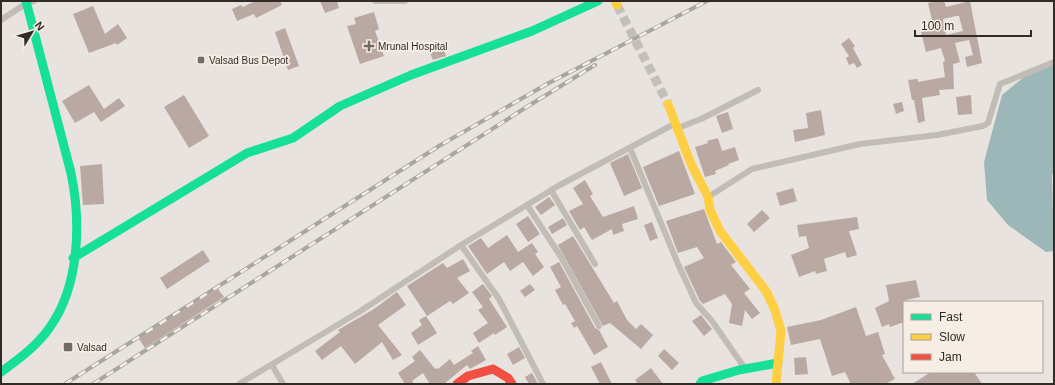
<svg xmlns="http://www.w3.org/2000/svg" width="1055" height="385" font-family="Helvetica,sans-serif">
	<style>
		.water { fill: #9cb7b8 }
		.building { fill: #baa9a2; fill-rule: evenodd }
		.lines { fill: none; stroke-linecap: round; stroke-linejoin: round }
		.secondary-tunnel { stroke: #c3beb9; stroke-width: 9; stroke-dasharray: 9 4.5; stroke-linecap: butt }
		.street { stroke: #c2bcb7; stroke-width: 6 }
		.fast { stroke: #16e098; stroke-width: 9 }
		.slow { stroke: #ffcf43; stroke-width: 9 }
		.jam { stroke: #f24e42; stroke-width: 9 }
		.rail-casing { stroke: #a9a5a1; stroke-width: 4 }
		.rail { stroke: #f6eee5; stroke-width: 2.5; stroke-dasharray: 8; stroke-linecap: butt }
		.poi-dot { fill: #716b66; stroke: #f6eee5; stroke-width: 1.5 }
		.labels { text-anchor: middle; stroke-width: 3.5; stroke-linejoin: round; paint-order: stroke }
		.poi-label { font-size: 10px; fill: #312a26; stroke: #f6eee5; text-anchor: start }
	</style>
	<rect width="100%" height="100%" fill="#e8e3de"/>
	<polygon class="water" points="1054,61 1054,172 1052,175 1054,251 1046,252 1008,225 987,200 984,162 1002,95 1025,76"/>
	<g class="building">
		<polygon points="255,1 280,1 282,5 256,18 254,14 237,21 232,9 241,5 243,7"/>
		<polygon points="320,1 337,1 339,8 325,13"/>
		<path d="M 937,1 L 944,1 L 946,7 L 970,1 L 982,63 L 967,67 L 965,57 L 973,55 L 969,40 L 955,43 L 960,62 L 953,64 L 954,89 L 939,90 L 940,95 L 922,98 L 925,121 L 918,123 L 914,100 L 912,100 L 908,80 L 918,79 L 918,82 L 945,77 L 943,62 L 945,61 L 941,48 L 926,52 L 921,32 L 934,29 L 928,3 ZM 956,16 L 959,16 L 963,31 L 946,35 L 943,19 Z"/>
		<polygon points="93,6 105,34 118,24 127,38 117,45 116,43 89,53 73,14"/>
		<polygon points="374,12 379,29 375,31 384,56 360,64 347,26 356,24 354,18"/>
		<polygon points="285,28 299,66 288,70 275,32"/>
		<polygon points="849,38 855,46 853,48 862,65 857,68 854,63 849,65 846,58 849,56 841,44"/>
		<polygon points="443,48 446,56 433,60 430,53"/>
		<polygon points="89,85 104,109 119,98 125,106 101,122 94,112 75,123 62,101"/>
		<polygon points="184,95 209,136 189,148 164,107"/>
		<polygon points="971,95 972,114 958,115 956,97"/>
		<polygon points="902,102 904,111 896,114 893,104"/>
		<polygon points="821,110 825,135 795,142 793,130 808,128 806,113"/>
		<polygon points="728,112 733,129 722,133 716,116"/>
		<polygon points="718,138 722,151 735,147 739,160 728,164 729,165 715,171 716,174 705,177 695,147 708,143 707,141"/>
		<polygon points="679,151 695,194 659,206 643,167"/>
		<polygon points="628,154 642,188 624,196 610,163"/>
		<polygon points="102,164 104,204 83,205 80,166"/>
		<polygon points="585,180 593,194 590,196 603,217 634,206 638,219 622,224 624,231 613,235 612,229 592,240 584,227 580,230 569,211 583,204 573,188"/>
		<polygon points="793,188 797,201 780,206 776,193"/>
		<polygon points="549,197 555,205 541,215 535,207"/>
		<polygon points="704,209 717,244 721,242 736,262 731,265 750,289 744,293 760,313 752,319 745,310 742,326 729,323 732,304 725,294 703,304 700,301 684,267 704,258 697,247 678,253 666,221"/>
		<polygon points="762,210 770,218 754,232 747,224"/>
		<polygon points="528,216 540,234 528,242 516,224"/>
		<polygon points="857,217 859,229 849,231 857,255 847,258 845,252 824,259 827,271 816,274 815,271 799,277 791,255 809,248 806,236 799,237 797,225"/>
		<polygon points="563,218 567,225 552,234 548,227"/>
		<polygon points="652,222 658,238 650,241 644,225"/>
		<polygon points="507,235 518,252 532,243 538,252 535,254 544,267 533,276 523,262 510,271 504,262 487,274 468,246 481,238 488,248"/>
		<polygon points="573,236 614,303 617,301 627,320 636,329 641,324 653,335 641,349 610,323 603,326 558,245"/>
		<polygon points="203,250 210,261 167,289 160,278"/>
		<polygon points="463,259 470,271 457,278 469,293 453,304 450,301 427,316 407,286 443,263 447,268"/>
		<polygon points="559,262 595,328 599,330 608,347 594,355 577,326 574,328 571,323 575,321 565,304 563,305 555,290 561,287 550,267"/>
		<polygon points="916,280 920,297 906,300 907,302 904,302 904,322 890,327 889,324 882,327 875,308 889,301 886,285"/>
		<polygon points="483,284 492,296 489,299 507,327 495,335 494,333 479,343 473,333 488,323 478,310 483,307 472,292"/>
		<polygon points="530,284 535,290 525,297 520,291"/>
		<polygon points="218,289 224,297 145,348 139,339"/>
		<polygon points="397,292 406,305 378,325 402,355 393,360 382,342 355,364 341,346 322,360 315,351 340,332 338,330 374,309"/>
		<polygon points="856,307 866,336 878,332 885,354 882,355 895,379 885,384 851,384 845,372 832,376 820,339 791,345 787,327 821,320"/>
		<polygon points="701,315 712,329 704,336 692,321"/>
		<polygon points="426,316 437,333 418,345 411,333 422,325 419,320"/>
		<polygon points="478,346 486,360 470,369 467,365 444,384 430,384 423,373 412,381 414,384 405,384 398,373 415,361 412,357 420,350 435,369 436,368 438,369 450,359 454,365 473,353 471,351"/>
		<polygon points="519,347 525,358 513,365 507,354"/>
		<polygon points="664,349 679,363 672,370 658,356"/>
		<polygon points="806,357 808,374 795,375 794,358"/>
		<polygon points="601,362 612,384 600,384 591,367"/>
		<polygon points="651,368 663,384 638,384 635,380"/>
		<polygon points="931,372 974,372 982,384 912,384"/>
		<polygon points="532,373 538,384 529,384 525,377"/>
	</g>
	<g class="lines">
		<polyline class="secondary-tunnel" points="617,5 668,104"/>
		<g class="street">
			<polyline points="375,1 405,1"/>
			<polyline points="1,20 27,3 34,1"/>
			<polyline points="678,128 701,119 758,90"/>
			<polyline points="630,148 678,264 696,303 712,321 746,370"/>
			<polyline points="551,190 595,264"/>
			<polyline points="708,197 752,169 860,144 937,135 983,126 988,123 1000,84 1054,62"/>
			<polyline points="527,205 561,257 599,326"/>
			<polyline points="461,245 499,299 543,384"/>
			<polyline points="272,365 283,384"/>
			<polyline points="239,384 359,312 461,245 558,186 676,123"/>
		</g>
		<g class="fast">
			<polyline points="73,258 247,153 293,138 340,106 411,75 532,31 598,1"/>
			<path d="M 1,372 C 19,359 38,345 50,327 C 80,285 81,221 71,173 L 26,1"/>
			<polyline points="700,384 702,381 739,370 778,363"/>
		</g>
		<g class="slow">
			<polyline points="615,1 617,5"/>
			<polyline points="668,104 691,164 708,197 710,210 720,231 766,291 775,310 781,331 776,384"/>
		</g>
		<polyline class="jam" points="457,384 468,376 493,369 508,378 512,384"/>
		<defs>
			<g id="rail">
				<polyline points="65,384 439,146 547,84 707,1"/>
				<polyline points="93,384 525,108 595,65"/>
			</g>
		</defs>
		<use href="#rail" class="rail-casing"/>
		<use href="#rail" class="rail"/>
	</g>
	<g class="poi-dot">
		<path d="M367 40h4v4h4v4h-4v4h-4v-4h-4v-4h4z"/>
		<rect x="197" y="56" width="8" height="8" rx="2"/>
		<rect x="63" y="342" width="10" height="10" rx="2"/>
	</g>
	<g class="labels">
		<g class="poi-label">
			<text x="378" y="50">Mrunal Hospital</text>
			<text x="209" y="64">Valsad Bus Depot</text>
			<text x="77" y="351">Valsad</text>
		</g>
	</g>
	<rect width="1055" height="385" fill="none" stroke="#312a26" stroke-width="4"/>
	<rect x="903" y="301" width="140" height="72" fill="#f6eee5" stroke="#a7a099"/>
	<rect x="911" y="314" width="20" height="6" fill="#16e098" stroke="#a7a099"/>
	<text x="939" y="321" font-size="12" fill="#312a26">Fast</text>
	<rect x="911" y="334" width="20" height="6" fill="#ffcf43" stroke="#a7a099"/>
	<text x="939" y="341" font-size="12" fill="#312a26">Slow</text>
	<rect x="911" y="354" width="20" height="6" fill="#f24e42" stroke="#a7a099"/>
	<text x="939" y="361" font-size="12" fill="#312a26">Jam</text>
	<g transform="translate(32 32) rotate(52)" stroke="#f6eee5" stroke-width="3" paint-order="stroke">
	<path d="M0-3L7 15L0 10L-7 15Z" fill="#312a26"/>
	<text y="-6" font-size="11" font-weight="bold" text-anchor="middle" fill="#312a26">N</text>
	</g>
	<path d="M915 30v6h116v-6" fill="none" stroke="#312a26" stroke-width="2"/>
	<text x="921" y="30" font-size="12" fill="#312a26" stroke="#f6eee5" stroke-width="3" paint-order="stroke">100 m</text>
</svg>
